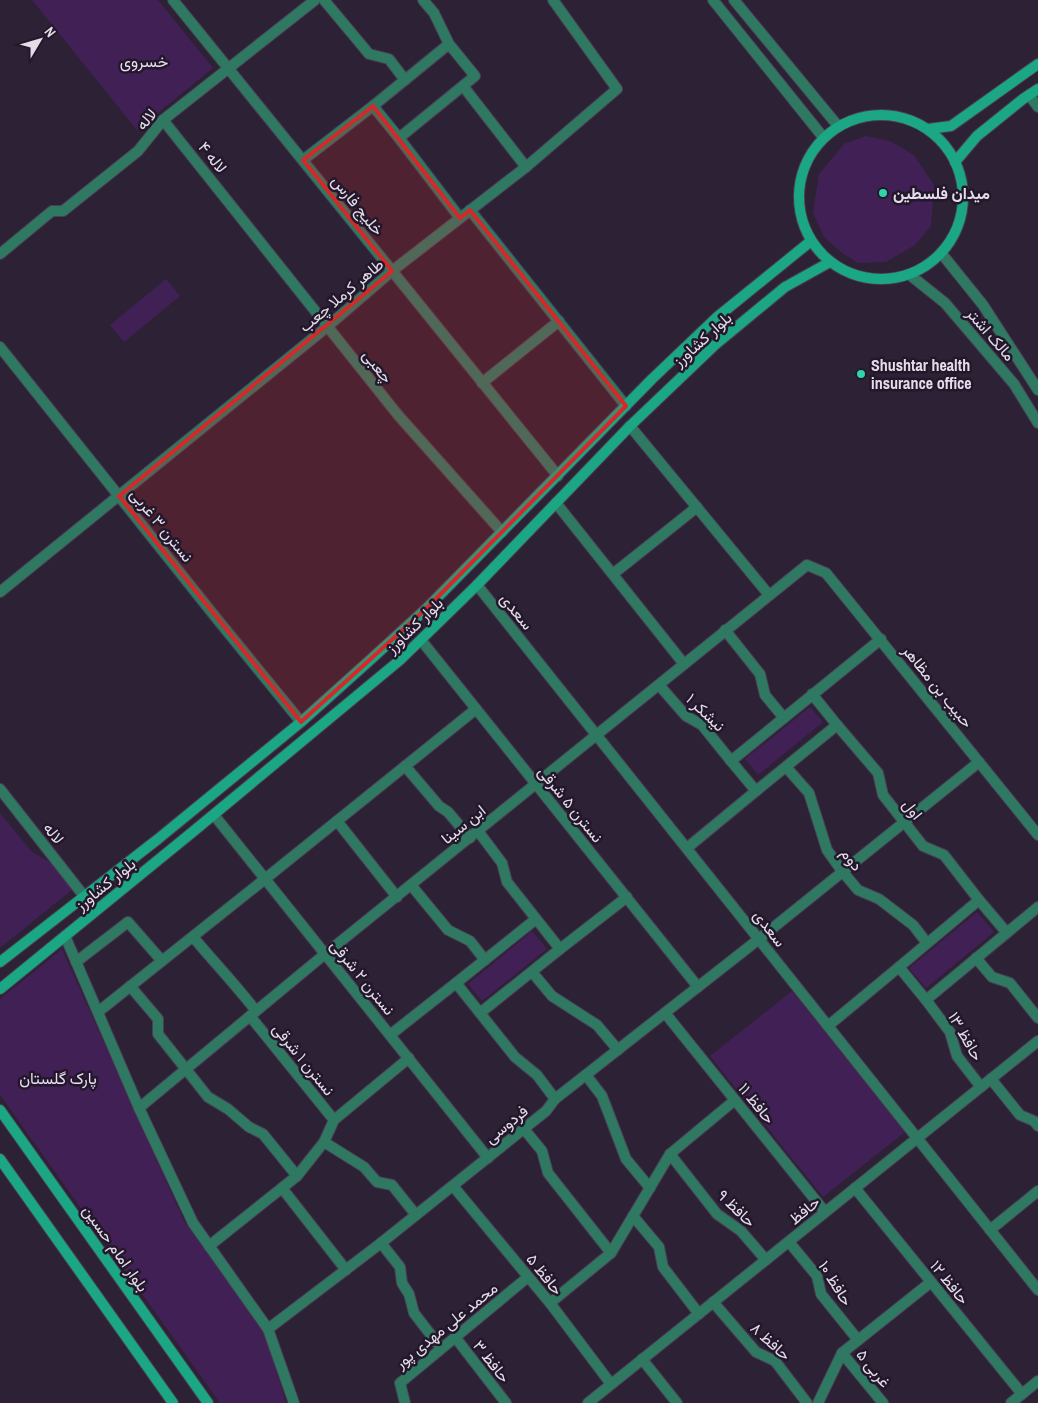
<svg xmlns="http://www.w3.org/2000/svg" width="1038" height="1403" font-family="'Archivo Narrow',Vazirmatn,sans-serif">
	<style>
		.green { fill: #412055 }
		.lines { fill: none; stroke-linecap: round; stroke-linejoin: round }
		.minor-casing { stroke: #4a3f52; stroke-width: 12 }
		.tertiary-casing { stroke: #4a3f52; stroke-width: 12 }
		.secondary-casing { stroke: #4a3f52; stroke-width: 12 }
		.minor { stroke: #2f7963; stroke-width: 10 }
		.tertiary { stroke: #2f7963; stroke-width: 10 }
		.secondary { stroke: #1ba784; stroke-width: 10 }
		.marked { fill: #d62828; fill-opacity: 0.2; stroke: #d62828; stroke-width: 4; stroke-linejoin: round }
		.poi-dot { fill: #30d4aa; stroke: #23182b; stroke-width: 2 }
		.labels { text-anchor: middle; stroke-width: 5; stroke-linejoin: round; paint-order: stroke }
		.park-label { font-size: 16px; fill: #e8ddf1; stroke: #23182b }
		.street-label { font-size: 16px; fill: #e4dce9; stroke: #23182b }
		.poi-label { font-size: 16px; font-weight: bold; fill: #e4dce9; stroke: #23182b; text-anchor: start }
	</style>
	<rect width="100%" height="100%" fill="#2d2135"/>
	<g class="green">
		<polygon points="32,0 158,0 213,68 137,130"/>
		<polygon points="866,136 890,141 914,155 934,185 931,226 915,245 886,262 858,263 842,253 824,237 813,213 819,174 844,144"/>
		<polygon points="166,279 180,296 124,342 110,325"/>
		<polygon points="810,707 823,722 758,775 745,759"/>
		<polygon points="0,813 32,852 55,865 73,889 0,948"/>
		<polygon points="977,912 994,932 926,988 909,968"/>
		<polygon points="532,931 547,949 482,1001 468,984"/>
		<polygon points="62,949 184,1221 264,1331 286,1403 220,1403 0,1095 0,999"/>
		<polygon points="792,991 905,1132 823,1197 710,1056"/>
	</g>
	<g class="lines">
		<defs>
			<g id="minor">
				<polyline points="173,0 558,476"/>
				<polyline points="324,0 369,54 389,59 405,80"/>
				<polyline points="423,0 434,13 449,44 475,76 399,138 373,106 449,44"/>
				<polyline points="463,86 526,167"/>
				<polyline points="1029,95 1038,107"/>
				<polyline points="163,120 398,415 502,532"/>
				<polyline points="399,138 460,218"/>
				<polyline points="303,160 373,106"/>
				<polyline points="470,210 626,406"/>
				<polyline points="0,254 52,211 63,211 138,151 163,120 315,0"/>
				<polyline points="0,347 217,619 301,722"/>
				<polyline points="482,383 559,321"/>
				<polyline points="630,426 769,595"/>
				<polyline points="556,503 684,664"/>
				<polyline points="613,574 697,507"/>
				<polyline points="477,585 1038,1290"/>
				<polyline points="0,592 328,326 392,271 526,167 617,89 553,0"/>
				<polyline points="725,630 760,674 765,695 784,718"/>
				<polyline points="421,640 698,987"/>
				<polyline points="659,685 686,716 702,725 731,761"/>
				<polyline points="812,694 837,725 756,791 731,761 881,639"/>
				<polyline points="837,725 878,773 883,795 923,846 944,855 979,900"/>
				<polyline points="405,766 439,806 448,812 470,838"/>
				<polyline points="786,767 809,793 827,850 842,871 858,890 879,899 913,925 927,943"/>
				<polyline points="0,789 84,896"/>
				<polyline points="214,815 488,1158"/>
				<polyline points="337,821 397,897"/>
				<polyline points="478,831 502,863 507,882 560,949 480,1013 456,983 536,919"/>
				<polyline points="687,848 756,791"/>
				<polyline points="411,885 448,930 470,941 485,960"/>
				<polyline points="1007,933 979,900 899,967 926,1000 1038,907"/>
				<polyline points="65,936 139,1108 193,1223 268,1329 294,1403"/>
				<path d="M 193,937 C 214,962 236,985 256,1011"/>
				<polyline points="560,949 627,897"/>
				<polyline points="976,958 992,977 1010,983 1038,1018"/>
				<polyline points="76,962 128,922 162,961"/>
				<polyline points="532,972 552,996 597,1025 618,1050"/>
				<polyline points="130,986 158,1019 158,1034 208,1097 228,1109 249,1127 263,1134 297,1176"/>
				<polyline points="926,1000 950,1032 957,1056 981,1087"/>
				<polyline points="98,1012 265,879 476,709"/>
				<polyline points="480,1013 515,1057 537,1075 555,1099"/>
				<polyline points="665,1013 825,1212"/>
				<polyline points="250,1016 334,1120"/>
				<polyline points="828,1026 899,967"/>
				<polyline points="390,1035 456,983"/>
				<polyline points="586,1075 602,1096 626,1159 650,1188"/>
				<polyline points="991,1079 1020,1115 1034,1121 1038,1126"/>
				<polyline points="139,1108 325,954 807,565 826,573 1038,835"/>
				<polyline points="524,1129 542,1151 548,1173 611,1253"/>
				<polyline points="324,1142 364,1167 377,1182 392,1185 416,1215"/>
				<polyline points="670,1154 717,1214 741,1231 766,1260"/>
				<polyline points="453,1186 550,1303 611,1384"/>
				<polyline points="282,1188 346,1270"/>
				<polyline points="855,1188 1022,1394"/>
				<polyline points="633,1216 659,1247 663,1267 699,1314"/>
				<polyline points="990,1230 1038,1191"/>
				<polyline points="789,1242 817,1276 821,1294 858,1340"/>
				<polyline points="381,1243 400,1267 402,1283 409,1294 414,1313 441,1348"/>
				<polyline points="209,1246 297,1176 324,1142 334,1120 409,1058"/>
				<polyline points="713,1302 756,1352 775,1361 807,1403"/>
				<polyline points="550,1303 611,1253 670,1154 735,1100"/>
				<polyline points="268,1329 381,1243 546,1111 555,1099 759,939 979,762"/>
				<polyline points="455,1337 506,1403"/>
				<polyline points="842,1353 883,1403"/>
				<polyline points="642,1359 677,1403"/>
				<polyline points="405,1403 400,1383 528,1277"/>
				<polyline points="818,1403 842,1353 931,1282"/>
			</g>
			<g id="tertiary">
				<polyline points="713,0 823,137"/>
				<polyline points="734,0 838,126"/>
				<polyline points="942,254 983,305 1038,390"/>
				<polyline points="910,275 945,303 1014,384 1038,423"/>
				<polyline points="588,1403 1038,1041"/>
				<polyline points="1011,1403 1038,1381"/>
			</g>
			<g id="secondary">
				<circle cx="881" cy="197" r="82"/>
				<polyline points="928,129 951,126 1038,64"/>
				<polyline points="955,162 977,136 1023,99 1038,89"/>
				<polyline points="0,962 158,839 301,722 369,661 426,609 652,379 716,318 811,241"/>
				<polyline points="0,989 195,830 400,660 477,585 630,426 716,344 785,287 830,262"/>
				<polyline points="0,1110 208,1403"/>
				<polyline points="0,1159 173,1403"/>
			</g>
		</defs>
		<use href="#minor" class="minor-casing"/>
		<use href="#tertiary" class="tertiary-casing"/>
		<use href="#secondary" class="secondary-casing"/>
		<use href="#minor" class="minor"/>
		<use href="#tertiary" class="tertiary"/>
		<use href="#secondary" class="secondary"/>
	</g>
	<path class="marked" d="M 373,106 L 460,218 L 470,210 L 626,406 L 426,609 L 301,722 L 119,496 L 392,271 L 303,160 Z"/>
	<g class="poi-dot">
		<circle cx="883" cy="193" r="5"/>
		<circle cx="861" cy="374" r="5"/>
	</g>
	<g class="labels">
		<g class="park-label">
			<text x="144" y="67">خسروی</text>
			<text x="58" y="1084">پارک گلستان</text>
		</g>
		<g class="street-label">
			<text transform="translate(146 119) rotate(-49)" y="6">لاله</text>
			<text transform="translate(213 157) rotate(51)" y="6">لاله ۴</text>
			<text transform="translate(358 205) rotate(51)" y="6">خلیج فارس</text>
			<text transform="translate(341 295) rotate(-40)" y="6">طاهر کرملا چعب</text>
			<text transform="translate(991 334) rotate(49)" y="6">مالک اشتر</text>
			<text transform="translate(702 339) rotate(-42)" y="6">بلوار کشاورز</text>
			<text transform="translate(378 366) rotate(52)" y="6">چعبی</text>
			<text transform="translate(162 525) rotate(51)" y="6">نسترن ۳ غربی</text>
			<text transform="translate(517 611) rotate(51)" y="6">سعدی</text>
			<text transform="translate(414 625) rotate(-44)" y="6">بلوار کشاورز</text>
			<text transform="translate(938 686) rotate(51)" y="6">حبیب بن مظاهر</text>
			<text transform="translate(706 712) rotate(44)" y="6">نیشکر ۱</text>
			<text transform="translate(571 804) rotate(51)" y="6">نسترن ۵ شرقی</text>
			<text transform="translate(913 809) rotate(52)" y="6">اول</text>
			<text transform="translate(463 824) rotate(-39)" y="6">ابن سینا</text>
			<text transform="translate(54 833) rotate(52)" y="6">لاله</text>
			<text transform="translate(852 859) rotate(52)" y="6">دوم</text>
			<text transform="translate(105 884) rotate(-39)" y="6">بلوار کشاورز</text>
			<text transform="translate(770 928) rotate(52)" y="6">سعدی</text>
			<text transform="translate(363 977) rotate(51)" y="6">نسترن ۲ شرقی</text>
			<text transform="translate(966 1036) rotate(60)" y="6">حافظ ۱۳</text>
			<text transform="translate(304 1059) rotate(51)" y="6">نسترن ۱ شرقی</text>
			<text transform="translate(757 1103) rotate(51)" y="6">حافظ ۱۱</text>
			<text transform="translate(506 1124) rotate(-39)" y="6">فردوسی</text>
			<text transform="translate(737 1208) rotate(44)" y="6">حافظ ۹</text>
			<text transform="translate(804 1210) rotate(-39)" y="6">حافظ</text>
			<text transform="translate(116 1248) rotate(55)" y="6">بلوار امام حسین</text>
			<text transform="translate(545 1274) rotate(51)" y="6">حافظ ۵</text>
			<text transform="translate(950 1282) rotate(51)" y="6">حافظ ۱۲</text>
			<text transform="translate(836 1283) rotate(58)" y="6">حافظ ۱۰</text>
			<text transform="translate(446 1325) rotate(-39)" y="6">محمد علی مهدی پور</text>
			<text transform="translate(771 1341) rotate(42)" y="6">حافظ ۸</text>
			<text transform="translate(492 1361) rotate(52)" y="6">حافظ ۳</text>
			<text transform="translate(874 1368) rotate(51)" y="6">۵ غربی</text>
		</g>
		<g class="poi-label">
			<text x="893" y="199">میدان فلسطین</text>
			<text x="871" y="371">Shushtar health<tspan x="871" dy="18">insurance office</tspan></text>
		</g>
	</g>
	<g transform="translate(40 40) rotate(52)" stroke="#23182b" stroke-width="4" paint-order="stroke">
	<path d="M0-4L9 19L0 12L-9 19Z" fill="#e4dce9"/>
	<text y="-8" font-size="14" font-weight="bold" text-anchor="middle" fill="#e4dce9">N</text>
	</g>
</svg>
